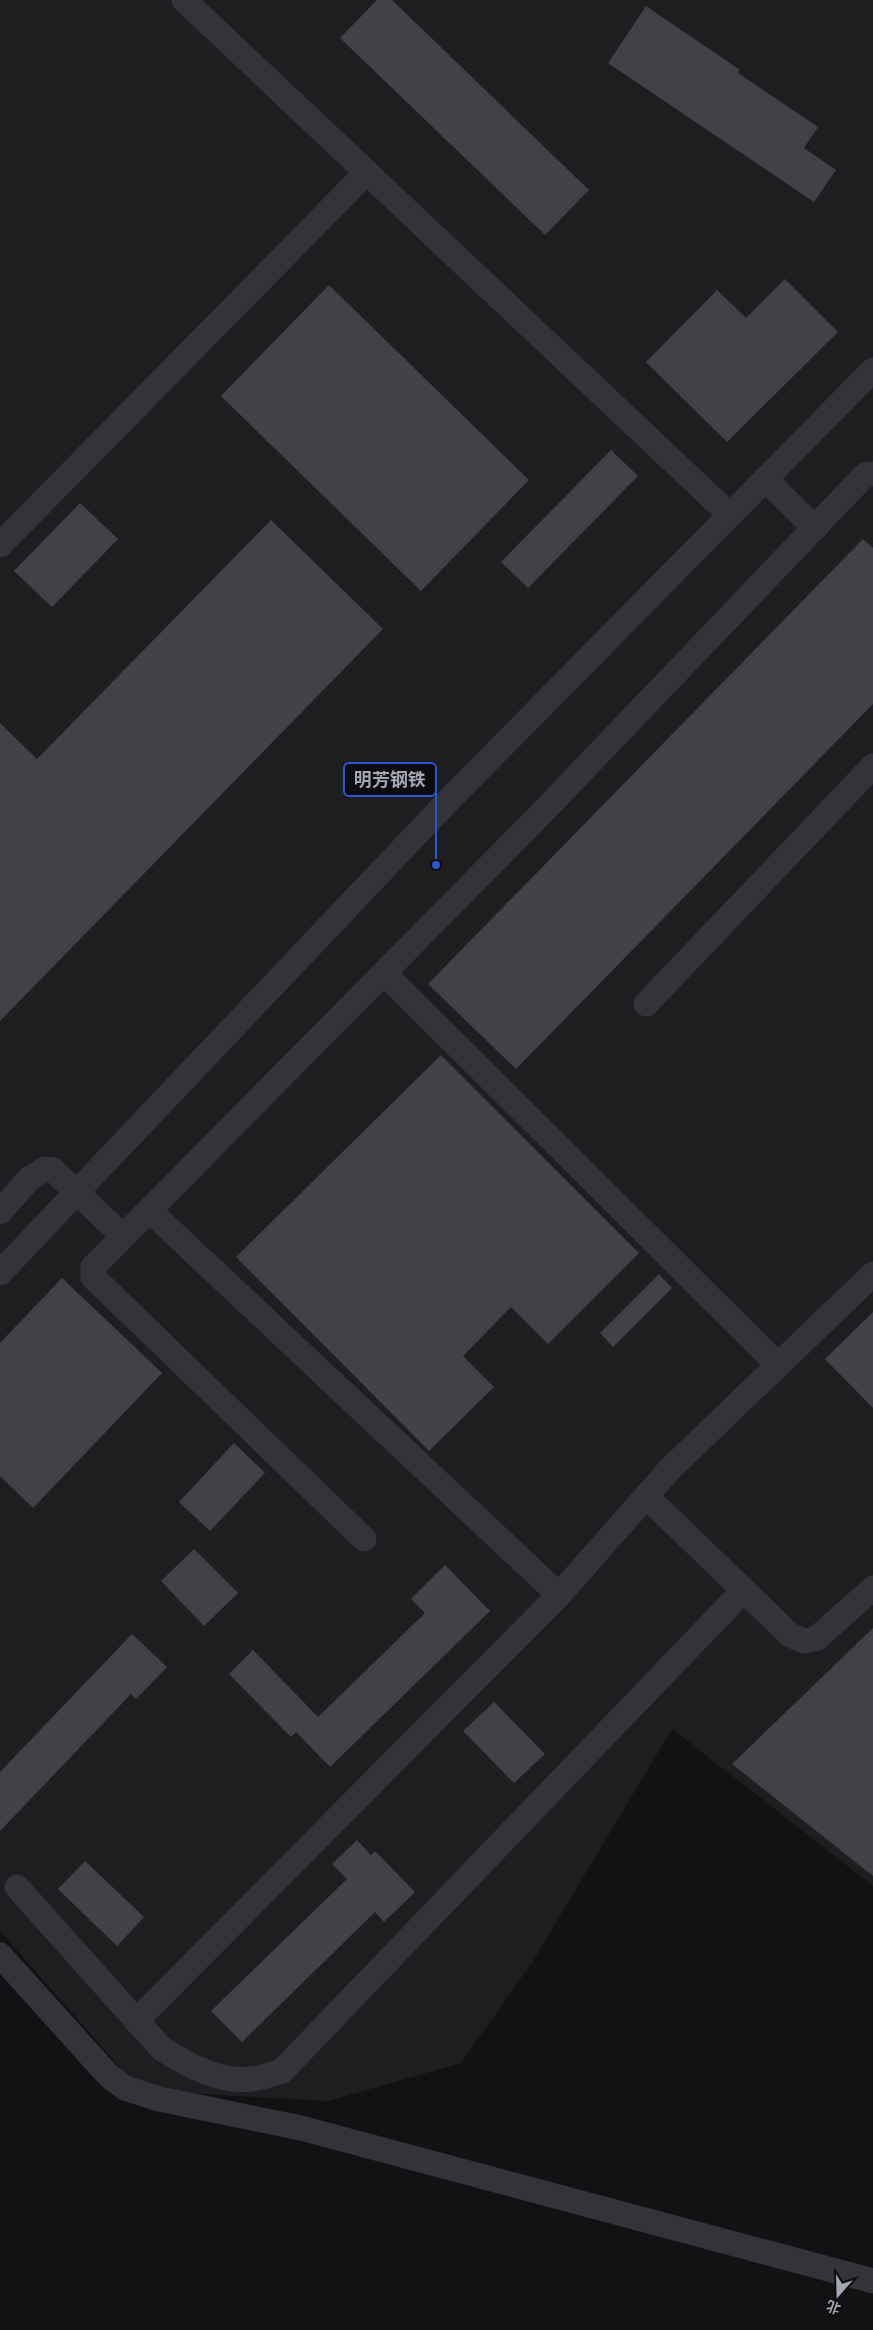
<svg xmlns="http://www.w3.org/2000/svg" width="873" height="2330" font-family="'Fira Sans','Noto Sans SC',sans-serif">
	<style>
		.built { fill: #1e1e21 }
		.building { fill: #414247 }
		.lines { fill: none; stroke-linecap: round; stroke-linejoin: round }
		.minor { stroke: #333439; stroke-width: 25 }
		.leader { fill: none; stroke: #2a57d4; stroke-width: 2 }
		.callout-dot { fill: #2a57d4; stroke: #0d0d0f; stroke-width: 2 }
		.callout { fill: #0d0d0f; stroke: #2a57d4; stroke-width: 2 }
		.callout-label { font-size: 18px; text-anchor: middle; font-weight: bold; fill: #a3a7b4 }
	</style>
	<rect width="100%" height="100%" fill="#121214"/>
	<polygon class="built" points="0,0 873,0 873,1886 672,1729 533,1961 461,2063 328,2101 181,2093 131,2080 0,1931"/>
	<g class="building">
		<polygon points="377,0 392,0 589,190 545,235 340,38"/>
		<polygon points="646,6 740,70 738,73 818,127 804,148 836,170 814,202 608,63"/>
		<polygon points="785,279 838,332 727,442 646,362 717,290 746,318"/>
		<polygon points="329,285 529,480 421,591 221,396"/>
		<polygon points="611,450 638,476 528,588 501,562"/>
		<polygon points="80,503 118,539 52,607 14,571"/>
		<polygon points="271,520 383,629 0,1021 0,723 37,759"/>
		<polygon points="863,539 873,548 873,704 516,1069 428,984"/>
		<polygon points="441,1055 639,1253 548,1344 511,1307 463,1356 494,1387 429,1451 236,1257"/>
		<polygon points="659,1274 672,1288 613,1347 600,1333"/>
		<polygon points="62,1278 162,1373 33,1508 0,1476 0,1343"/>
		<polygon points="873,1312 873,1408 825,1359"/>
		<polygon points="234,1443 265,1473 210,1531 179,1502"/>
		<polygon points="194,1549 238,1593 204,1626 161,1581"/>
		<polygon points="445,1565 490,1611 330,1767 296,1732 291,1737 229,1674 253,1650 318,1717 425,1613 411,1599"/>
		<polygon points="873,1628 873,1876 732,1764"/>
		<polygon points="132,1634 167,1667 136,1699 131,1694 0,1831 0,1772"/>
		<polygon points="494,1702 545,1754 514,1783 463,1731"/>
		<polygon points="357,1840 371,1855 375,1851 415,1892 384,1922 375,1912 242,2042 211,2011 347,1879 332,1864"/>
		<polygon points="85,1861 144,1917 117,1946 58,1889"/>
	</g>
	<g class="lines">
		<g class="minor">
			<polyline points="184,0 730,515"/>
			<polyline points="765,479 815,528"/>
			<polyline points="0,545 367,172"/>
			<polyline points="384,973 778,1365"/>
			<polyline points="646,1004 873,766"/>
			<polyline points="149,1210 559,1595"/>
			<polyline points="0,1212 30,1178 45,1169 53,1170 123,1236"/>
			<polyline points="0,1273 447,802 873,370"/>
			<polyline points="646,1496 790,1635 804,1641 816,1639 873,1588"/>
			<polyline points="364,1539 93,1277 93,1267 535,820 865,475 873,474"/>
			<path d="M 17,1887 L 161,2048 C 187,2065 219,2083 252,2079 C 262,2078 272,2074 282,2071 L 744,1590"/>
			<polyline points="0,1955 108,2075 125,2088 159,2099 301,2128 873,2281"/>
			<polyline points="136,2021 559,1595 670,1469 873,1274"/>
		</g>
	</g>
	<path class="leader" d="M436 865L436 780"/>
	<circle class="callout-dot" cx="436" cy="865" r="5"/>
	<rect class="callout" x="344" y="763" width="92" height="33" rx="5"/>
	<g class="callout-label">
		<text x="390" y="786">明芳钢铁</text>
	</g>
	<g transform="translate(838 2295) rotate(200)" stroke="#0d0d0f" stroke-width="4" paint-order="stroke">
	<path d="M0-4L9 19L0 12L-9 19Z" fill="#a3a7b4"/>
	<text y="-8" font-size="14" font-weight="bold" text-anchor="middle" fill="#a3a7b4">北</text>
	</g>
</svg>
